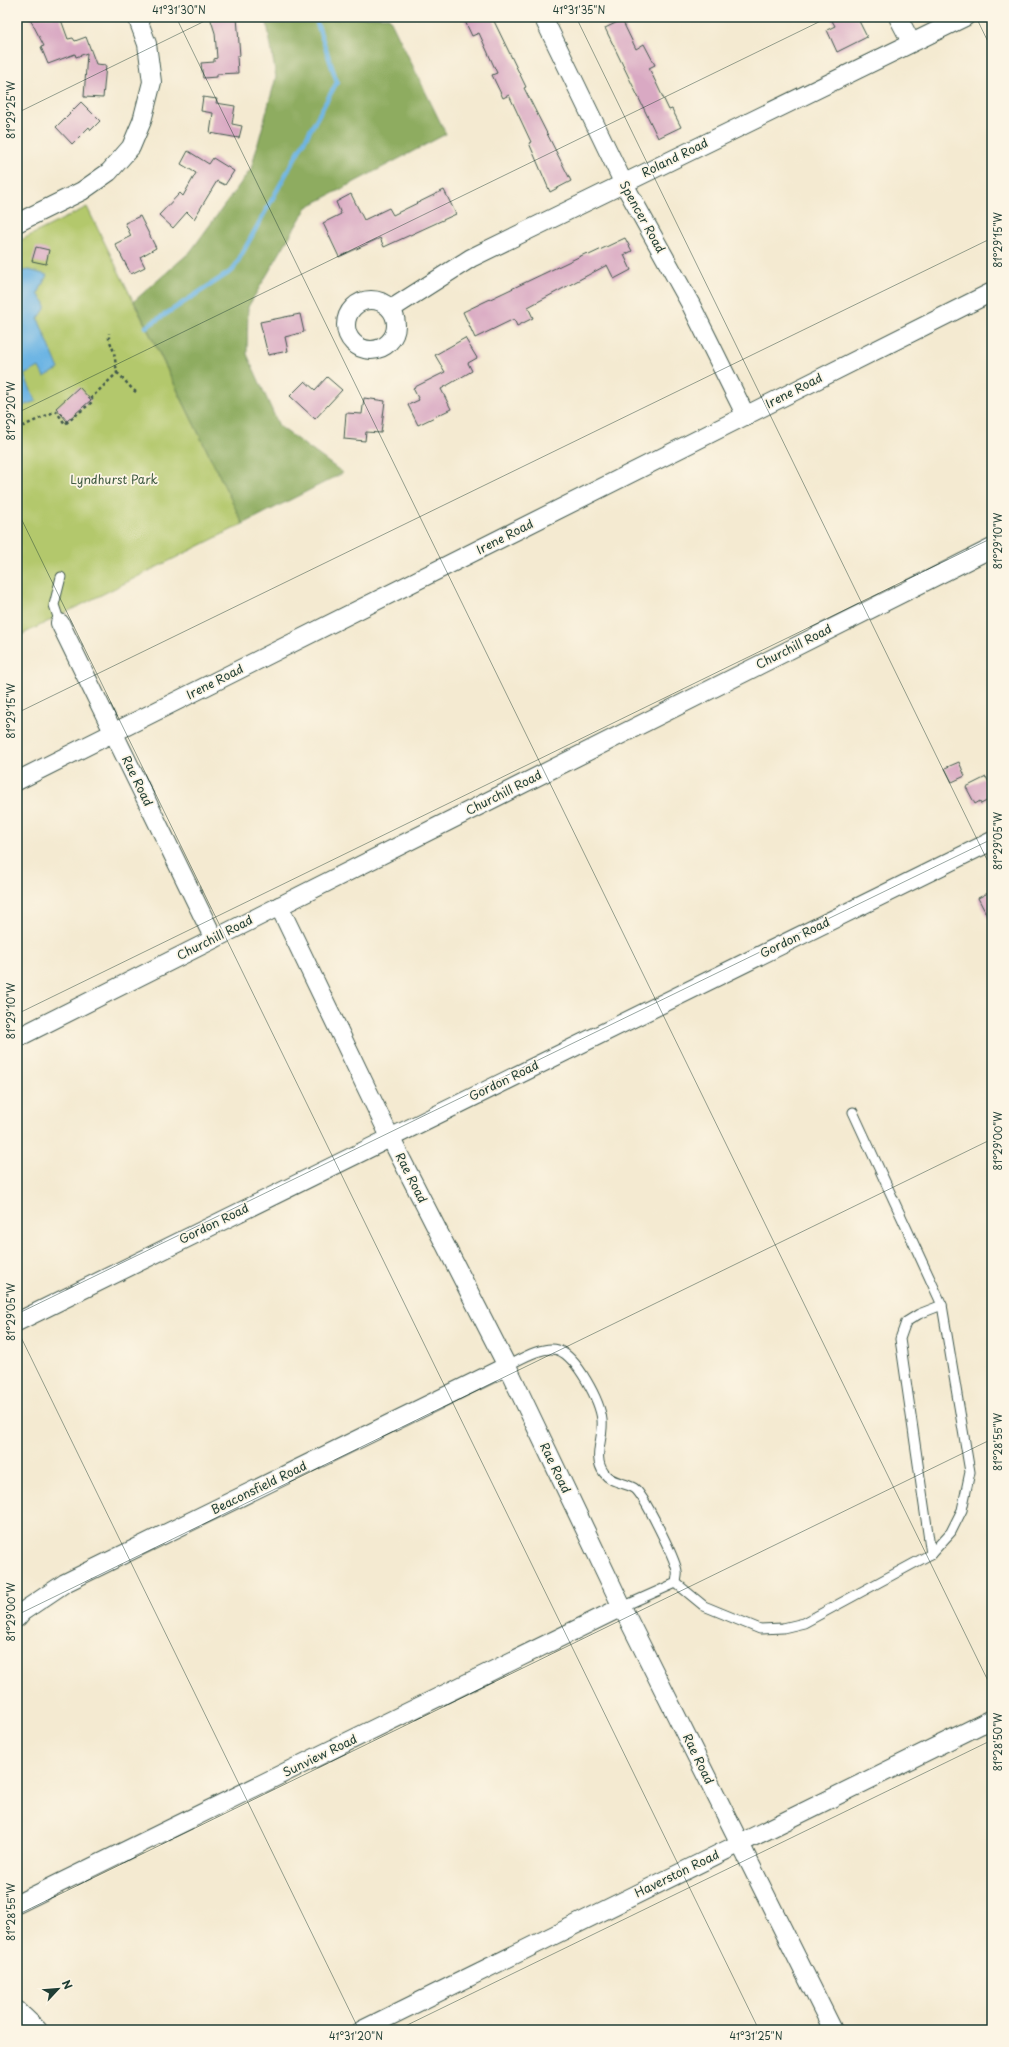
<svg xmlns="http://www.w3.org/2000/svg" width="1009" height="2047" font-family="'Playpen Sans',sans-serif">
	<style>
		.green { fill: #b3c86c; stroke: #698250 }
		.forest { fill: #8eac60; stroke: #56744a }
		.water { fill: #6db5e4; stroke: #46798c }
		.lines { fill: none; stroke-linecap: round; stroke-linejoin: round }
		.stream { stroke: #6db5e4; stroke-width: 4.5 }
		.building { fill: #d9a9c3 }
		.service-casing { stroke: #3f574c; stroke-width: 11 }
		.minor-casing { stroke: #3f574c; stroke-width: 20 }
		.path { stroke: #3f574c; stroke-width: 2.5; stroke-dasharray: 3 3; stroke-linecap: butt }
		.service { stroke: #fff; stroke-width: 9 }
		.minor { stroke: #fff; stroke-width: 18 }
		.ticks { fill: none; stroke: #1f3d34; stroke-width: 1; stroke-opacity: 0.45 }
		.labels { text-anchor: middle; stroke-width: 3.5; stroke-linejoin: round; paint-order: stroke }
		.street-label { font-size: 12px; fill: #1f3d34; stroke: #fcf5e5 }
		.park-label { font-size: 12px; fill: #3d593f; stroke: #fcf5e5 }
		.neatline { fill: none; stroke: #1f3d34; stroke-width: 1.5 }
		.ticks-label { font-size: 10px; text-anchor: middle; fill: #1f3d34 }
	</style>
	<rect width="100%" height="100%" fill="#fcf5e5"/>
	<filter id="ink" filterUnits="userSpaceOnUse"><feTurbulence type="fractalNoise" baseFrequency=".025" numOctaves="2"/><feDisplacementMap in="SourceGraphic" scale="8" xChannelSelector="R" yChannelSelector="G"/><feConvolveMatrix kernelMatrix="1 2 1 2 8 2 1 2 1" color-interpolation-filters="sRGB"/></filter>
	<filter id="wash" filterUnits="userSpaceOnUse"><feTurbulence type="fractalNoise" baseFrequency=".012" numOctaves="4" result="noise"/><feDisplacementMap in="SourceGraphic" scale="16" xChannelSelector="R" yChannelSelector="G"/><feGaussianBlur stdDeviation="0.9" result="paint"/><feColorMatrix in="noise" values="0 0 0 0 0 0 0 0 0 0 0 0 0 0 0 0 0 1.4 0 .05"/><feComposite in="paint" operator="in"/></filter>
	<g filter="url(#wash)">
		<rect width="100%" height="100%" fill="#f4ead1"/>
		<polygon class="green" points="87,207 243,524 17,637 17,242"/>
		<polygon class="forest" points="266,17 389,17 446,134 307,207 248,307 247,354 279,426 343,473 243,524 134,301 190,252 251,169 276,77"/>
		<polygon class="water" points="29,270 47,275 38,294 45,303 45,309 38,319 59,369 44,377 39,367 24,375 36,401 17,408 17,330 22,327 17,313 17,272"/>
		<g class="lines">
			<polyline class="stream" points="146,327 233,270 337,82 315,17"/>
		</g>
		<g id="blocks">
			<g class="building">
				<polygon points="29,17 60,17 68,39 73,38 75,41 86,37 96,64 106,65 103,98 84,97 87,53 76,57 75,54 48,64 41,47 44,46"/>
				<polygon points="210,17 237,17 240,56 237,56 238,73 217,74 217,77 203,78 201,63 214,62 214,59 217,58 215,33"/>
				<polygon points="463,17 492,17 526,87 524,88 571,181 550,192 529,143 531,142 509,95 503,98 492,75 497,73 479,33 472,36"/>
				<polygon points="830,17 857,17 867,37 837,52 827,30 835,26"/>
				<polygon points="622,20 636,49 644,44 655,65 649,68 669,110 672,109 681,127 658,138 605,28"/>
				<polygon points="203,97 217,99 216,103 235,106 232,124 242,126 239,138 210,133 213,113 201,111"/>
				<polygon points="81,102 100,121 91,130 89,127 72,144 56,127"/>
				<polygon points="188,151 209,164 213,158 234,171 225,185 217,181 194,219 187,212 173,228 159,215 180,193 183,196 196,173 181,164"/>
				<polygon points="444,190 456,214 384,247 380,238 339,257 323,223 341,214 336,202 351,194 364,220 389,208 393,215"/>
				<polygon points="140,216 156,248 140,257 145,267 131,274 115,244 131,236 125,223"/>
				<polygon points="625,238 632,251 624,255 631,270 614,279 607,265 528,307 533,318 517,326 514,319 475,338 463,312 587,253 589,255"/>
				<polygon points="36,247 49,250 46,264 32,261"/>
				<polygon points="300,314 304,332 285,337 288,351 268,355 260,322"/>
				<polygon points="465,338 477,358 468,363 472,371 441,389 451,409 418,425 408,405 419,400 413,388 445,372 435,355"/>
				<polygon points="327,377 342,390 315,419 290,396 305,381 315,390"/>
				<polygon points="79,387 91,400 67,421 56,408"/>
				<polygon points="364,398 385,401 381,433 366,432 365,441 344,439 346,413 362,414"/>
				<polygon points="959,762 965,776 952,782 945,768"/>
				<polygon points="986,777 992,788 992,798 981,804 980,801 975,804 966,787"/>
				<polygon points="992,891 992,925 978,898"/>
			</g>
		</g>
	</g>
	<g filter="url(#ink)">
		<use href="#blocks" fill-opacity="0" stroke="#3f574c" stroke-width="1"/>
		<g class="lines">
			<defs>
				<g id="service">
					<polyline points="60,623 54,605 61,577"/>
					<path d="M 507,1366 C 519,1360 543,1345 558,1350 C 577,1357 600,1401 602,1420 C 604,1439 592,1457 604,1473 C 611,1483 624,1482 634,1488 C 644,1494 675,1559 677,1571 C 678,1575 676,1580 676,1583 L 622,1607"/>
					<polyline points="931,1554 900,1339 906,1322 919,1314 942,1305"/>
					<polyline points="676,1583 704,1606 760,1629 783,1628 804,1623 931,1554 951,1532 962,1510 970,1472 942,1305 853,1112"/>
				</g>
				<g id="minor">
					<polyline points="543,17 624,184 690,303 746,416"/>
					<polyline points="898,17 911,42"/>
					<polyline points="17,223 82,191 109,172 131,147 142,121 152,82 147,44 137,17"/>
					<circle cx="371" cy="325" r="25"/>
					<polyline points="391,309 471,258 965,17"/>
					<polyline points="60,623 214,939"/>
					<polyline points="17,781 992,292"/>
					<polyline points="279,906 390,1137 507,1366 622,1607 833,2030"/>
					<polyline points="17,1038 992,548"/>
					<polyline points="17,1322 992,841"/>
					<polyline points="17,1618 22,1612 65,1583 507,1366"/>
					<polyline points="17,1904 622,1607"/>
					<polyline points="17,2010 38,2030"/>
					<polyline points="362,2030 992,1719"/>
				</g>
			</defs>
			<use href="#service" class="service-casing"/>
			<use href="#minor" class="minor-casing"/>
			<g class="path">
				<path d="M 117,373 C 122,376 129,387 136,392"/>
				<polyline points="17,429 56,411 65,424 92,402 92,397 117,373 114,352 109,339 109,333"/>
			</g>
			<use href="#service" class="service"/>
			<use href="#minor" class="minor"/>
		</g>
	</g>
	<path class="ticks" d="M 176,17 L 992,1689M 576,17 L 992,870M 976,17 L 992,50M 17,113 L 213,17M 17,413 L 829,17M 17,510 L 759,2030M 17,713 L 992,238M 17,1014 L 992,538M 17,1314 L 992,839M 17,1329 L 359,2030M 17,1615 L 992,1139M 17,1915 L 992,1439M 397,2030 L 992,1740"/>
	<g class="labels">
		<g class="street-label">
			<text transform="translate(675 158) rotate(-26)" y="4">Roland Road</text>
			<text transform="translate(642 217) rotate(61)" y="4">Spencer Road</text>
			<text transform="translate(794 391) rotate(-27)" y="4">Irene Road</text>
			<text transform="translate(505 537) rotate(-27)" y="4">Irene Road</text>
			<text transform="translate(794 647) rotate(-27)" y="4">Churchill Road</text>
			<text transform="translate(215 682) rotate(-27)" y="4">Irene Road</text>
			<text transform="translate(137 781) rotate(64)" y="4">Rae Road</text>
			<text transform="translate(504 793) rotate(-27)" y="4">Churchill Road</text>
			<text transform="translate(215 938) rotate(-27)" y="4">Churchill Road</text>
			<text transform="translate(795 938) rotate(-26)" y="4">Gordon Road</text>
			<text transform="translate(504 1081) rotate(-26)" y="4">Gordon Road</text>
			<text transform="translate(411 1178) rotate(63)" y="4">Rae Road</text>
			<text transform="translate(214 1224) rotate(-26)" y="4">Gordon Road</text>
			<text transform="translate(555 1468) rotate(64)" y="4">Rae Road</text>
			<text transform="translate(259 1488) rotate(-26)" y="4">Beaconsfield Road</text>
			<text transform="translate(320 1756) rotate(-26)" y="4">Sunview Road</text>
			<text transform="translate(698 1759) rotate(64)" y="4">Rae Road</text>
			<text transform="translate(677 1874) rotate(-26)" y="4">Haverston Road</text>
		</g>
		<g class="park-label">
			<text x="114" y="484">Lyndhurst Park</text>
		</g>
	</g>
	<rect width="1009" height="2047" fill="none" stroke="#fcf5e5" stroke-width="44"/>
	<g transform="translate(58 1989) rotate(64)" stroke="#fcf5e5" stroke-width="3" paint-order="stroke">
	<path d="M0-3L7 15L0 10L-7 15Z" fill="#1f3d34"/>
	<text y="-6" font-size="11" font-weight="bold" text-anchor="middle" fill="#1f3d34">N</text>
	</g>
	<rect x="22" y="22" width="965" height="2003" class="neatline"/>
	<g class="ticks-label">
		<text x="179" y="14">41°31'30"N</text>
		<text x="579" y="14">41°31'35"N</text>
		<text transform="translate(11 110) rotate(-90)" y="4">81°29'25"W</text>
		<text transform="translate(998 240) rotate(-90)" y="4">81°29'15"W</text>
		<text transform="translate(11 411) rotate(-90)" y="4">81°29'20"W</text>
		<text transform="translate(998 541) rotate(-90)" y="4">81°29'10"W</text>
		<text transform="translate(11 711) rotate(-90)" y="4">81°29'15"W</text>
		<text transform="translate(998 841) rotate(-90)" y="4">81°29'05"W</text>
		<text transform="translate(11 1011) rotate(-90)" y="4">81°29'10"W</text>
		<text transform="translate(998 1141) rotate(-90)" y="4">81°29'00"W</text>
		<text transform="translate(11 1312) rotate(-90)" y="4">81°29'05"W</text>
		<text transform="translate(998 1442) rotate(-90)" y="4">81°28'55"W</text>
		<text transform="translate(11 1612) rotate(-90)" y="4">81°29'00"W</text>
		<text transform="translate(998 1742) rotate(-90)" y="4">81°28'50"W</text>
		<text transform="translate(11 1912) rotate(-90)" y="4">81°28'55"W</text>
		<text x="356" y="2040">41°31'20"N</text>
		<text x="756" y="2040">41°31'25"N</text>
	</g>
</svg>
